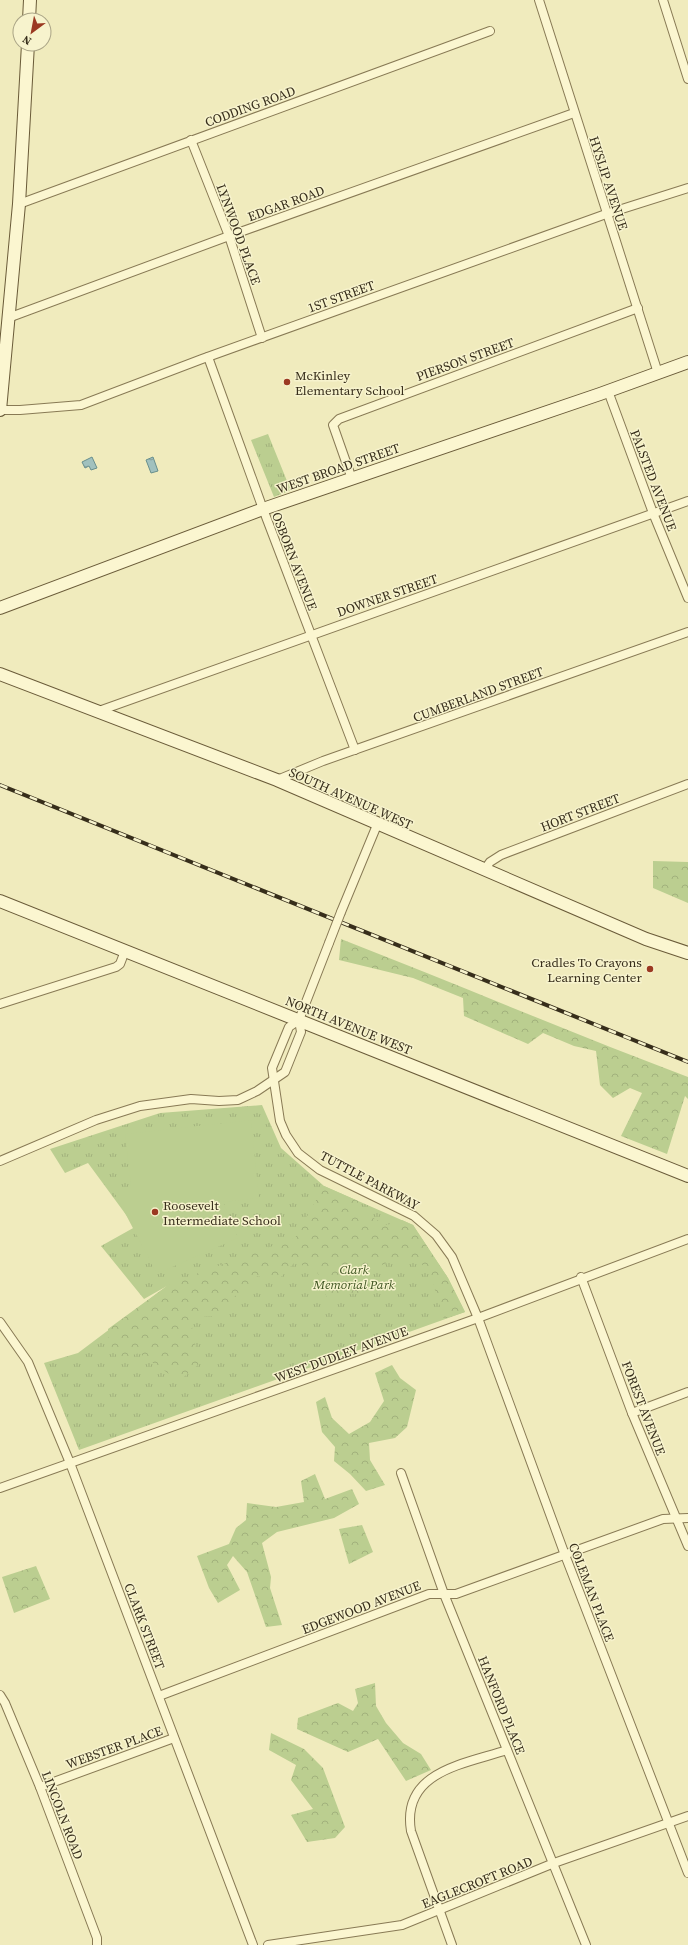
<svg xmlns="http://www.w3.org/2000/svg" width="688" height="1945" font-family="'Source Serif 4',serif">
	<style>
		.grass { fill: url(#grass-tufts) }
		.forest { fill: url(#forest-crowns) }
		.garden { fill: #bbce90 }
		.water { fill: url(#water-ripples); stroke: #688f8d }
		.lines { fill: none; stroke-linecap: round; stroke-linejoin: round }
		.street-casing { stroke: #887a55; stroke-width: 10 }
		.secondary-casing { stroke: #6a5b39; stroke-width: 14 }
		.street { stroke: #fbf6d0; stroke-width: 8 }
		.secondary { stroke: #fbf6d0; stroke-width: 12 }
		.rail-casing { stroke: #372e1b; stroke-width: 4 }
		.rail { stroke: #f7f3cd; stroke-width: 2.5; stroke-dasharray: 8; stroke-linecap: butt }
		.street-bridge-casing { stroke: #887a55; stroke-width: 10; stroke-linecap: butt }
		.street-bridge { stroke: #fbf6d0; stroke-width: 8 }
		.poi-dot { fill: #9b3922; stroke: #f7f3cd; stroke-width: 1.5 }
		.labels { text-anchor: middle; stroke-width: 3; stroke-linejoin: round; paint-order: stroke }
		.street-label { font-size: 13px; fill: #372e1b; stroke: #f7f3cd }
		.poi-label { font-size: 13px; fill: #372e1b; stroke: #f7f3cd; text-anchor: start }
		.park-label { font-size: 13px; font-style: italic; fill: #3d5420; stroke: #f7f3cd }
	</style>
	<defs>
		<pattern id="grass-tufts" width="24" height="20" patternUnits="userSpaceOnUse"><rect width="24" height="20" fill="#bbce90"/><path d="M3 7l-1-3M5 7V3M7 7l1-3M15 17l-1-3M17 17v-4M19 17l1-3" fill="none" stroke="#a1b17c"/></pattern>
		<pattern id="forest-crowns" width="20" height="18" patternUnits="userSpaceOnUse"><rect width="20" height="18" fill="#bbce90"/><path d="M2 6a3 3 0 1 1 6 0M12 15a3 3 0 1 1 6 0" fill="none" stroke="#a1b17c"/></pattern>
		<pattern id="water-ripples" width="26" height="14" patternUnits="userSpaceOnUse"><rect width="26" height="14" fill="#a1c1be"/><path d="M2 4q2-2 4 0t4 0M15 11q2-2 4 0t4 0" fill="none" stroke="#849d9a"/></pattern>
	</defs>
	<rect width="100%" height="100%" fill="#f0ebbd"/>
	<g class="grass">
		<polygon points="268,434 287,481 298,477 301,486 274,497 251,440"/>
		<polygon points="262,1105 281,1148 324,1186 413,1225 448,1278 465,1312 79,1450 44,1363 78,1353 167,1286 144,1299 101,1246 135,1227 88,1163 65,1173 50,1149 160,1113"/>
	</g>
	<g class="forest">
		<polygon points="653,861 688,862 688,903 653,888"/>
		<path d="M 341,939 C 457,984 571,1033 688,1077 L 688,1099 L 685,1096 L 667,1154 L 621,1136 L 642,1093 L 630,1088 L 613,1098 L 600,1085 L 596,1051 L 574,1046 L 543,1033 L 528,1044 L 464,1016 L 463,998 L 413,978 L 339,960 Z"/>
		<polygon points="324,1186 358,1201 359,1211 387,1225 402,1220 413,1225 448,1278 465,1312 444,1319 429,1271 415,1258 402,1258 373,1268 359,1262 353,1272 363,1292 327,1298 316,1269 294,1263 277,1281 257,1276 251,1292 235,1296 220,1316 193,1317 192,1327 199,1364 179,1381 139,1353 119,1359 108,1341 108,1329 171,1283 295,1238"/>
		<polygon points="392,1365 400,1378 416,1390 407,1427 395,1438 369,1443 370,1460 385,1485 366,1491 350,1474 334,1461 335,1447 322,1432 316,1402 325,1397 332,1418 349,1434 370,1422 384,1401 375,1373"/>
		<polygon points="315,1474 325,1499 352,1489 359,1504 334,1518 277,1532 262,1543 271,1577 270,1588 282,1625 266,1627 247,1572 233,1556 227,1565 240,1590 218,1603 209,1588 197,1556 229,1544 236,1528 246,1520 247,1503 276,1507 304,1502 301,1481"/>
		<polygon points="362,1525 373,1552 349,1564 339,1529"/>
		<polygon points="36,1566 50,1599 14,1613 2,1577"/>
		<polygon points="375,1683 376,1706 386,1723 403,1743 421,1754 431,1770 406,1781 378,1739 348,1752 297,1729 298,1718 338,1703 353,1711 358,1703 355,1689"/>
		<polygon points="271,1733 304,1749 323,1768 345,1827 335,1838 307,1842 291,1815 313,1809 291,1780 296,1765 269,1750"/>
	</g>
	<polygon class="garden" points="251,1120 259,1198 223,1202 238,1238 161,1272 155,1270 115,1194 131,1186 125,1134"/>
	<g class="water">
		<polygon points="92,457 97,468 91,470 89,466 85,468 82,462"/>
		<polygon points="153,457 158,471 151,473 146,460"/>
	</g>
	<g class="lines">
		<defs>
			<g id="street">
				<polyline points="539,0 658,373"/>
				<polyline points="663,0 688,79"/>
				<polyline points="191,140 229,236 262,338"/>
				<polyline points="19,204 490,31"/>
				<polyline points="8,318 229,236 574,113"/>
				<polyline points="208,357 263,509 355,750"/>
				<polyline points="608,391 653,513 688,598"/>
				<polyline points="0,410 20,410 81,405 202,359 606,214 688,188"/>
				<polyline points="352,479 333,425 339,419 638,308"/>
				<polyline points="96,712 688,501"/>
				<polyline points="277,780 323,761 688,632"/>
				<polyline points="485,869 490,862 501,855 688,784"/>
				<polyline points="341,912 377,825"/>
				<polyline points="0,1004 116,967 120,964 125,951"/>
				<polyline points="299,1020 289,1027 272,1068 280,1121 286,1135 298,1153 320,1170 414,1216 436,1235 452,1257 478,1318 565,1555 688,1873"/>
				<polyline points="0,1161 96,1120 140,1106 191,1099 219,1101 238,1100 257,1091 285,1072 301,1032 299,1020 329,943"/>
				<polyline points="581,1277 632,1413 688,1546"/>
				<polyline points="0,1322 28,1362 70,1463 253,1945"/>
				<polyline points="632,1413 688,1392"/>
				<polyline points="401,1473 444,1594 586,1945"/>
				<polyline points="0,1488 478,1318 688,1239"/>
				<polyline points="0,1695 5,1703 40,1787 97,1938 97,1945"/>
				<polyline points="159,1696 429,1594 456,1594 663,1519 688,1518"/>
				<polyline points="40,1787 174,1738"/>
				<polyline points="268,1945 402,1925 554,1863 688,1816"/>
				<path d="M 452,1945 L 411,1831 C 401,1771 465,1764 507,1750"/>
			</g>
			<g id="secondary">
				<polyline points="29,20 30,0"/>
				<polyline points="0,410 19,204 28,44"/>
				<polyline points="0,608 263,509 600,394 688,362"/>
				<polyline points="0,674 277,780 646,939 688,953"/>
				<polyline points="0,901 688,1176"/>
			</g>
		</defs>
		<use href="#street" class="street-casing"/>
		<use href="#secondary" class="secondary-casing"/>
		<use href="#street" class="street"/>
		<use href="#secondary" class="secondary"/>
		<defs>
			<polyline id="rail" points="0,785 688,1062"/>
		</defs>
		<use href="#rail" class="rail-casing"/>
		<use href="#rail" class="rail"/>
		<defs>
			<polyline id="street-bridge" points="329,943 341,912"/>
		</defs>
		<use href="#street-bridge" class="street-bridge-casing"/>
		<use href="#street-bridge" class="street-bridge"/>
	</g>
	<g class="poi-dot">
		<circle cx="287" cy="382" r="4"/>
		<circle cx="650" cy="969" r="4"/>
		<circle cx="155" cy="1212" r="4"/>
	</g>
	<g class="labels">
		<g class="street-label">
			<text transform="translate(250 106) rotate(-20)" y="5">CODDING ROAD</text>
			<text transform="translate(609 183) rotate(72)" y="5">HYSLIP AVENUE</text>
			<text transform="translate(286 203) rotate(-20)" y="5">EDGAR ROAD</text>
			<text transform="translate(239 234) rotate(70)" y="5">LYNWOOD PLACE</text>
			<text transform="translate(341 296) rotate(-20)" y="5">1ST STREET</text>
			<text transform="translate(465 359) rotate(-20)" y="5">PIERSON STREET</text>
			<text transform="translate(338 468) rotate(-19)" y="5">WEST BROAD STREET</text>
			<text transform="translate(654 480) rotate(69)" y="5">PALSTED AVENUE</text>
			<text transform="translate(295 561) rotate(69)" y="5">OSBORN AVENUE</text>
			<text transform="translate(387 595) rotate(-19)" y="5">DOWNER STREET</text>
			<text transform="translate(478 694) rotate(-20)" y="5">CUMBERLAND STREET</text>
			<text transform="translate(351 798) rotate(24)" y="5">SOUTH AVENUE WEST</text>
			<text transform="translate(580 812) rotate(-21)" y="5">HORT STREET</text>
			<text transform="translate(349 1025) rotate(22)" y="5">NORTH AVENUE WEST</text>
			<text transform="translate(370 1180) rotate(28)" y="5">TUTTLE PARKWAY</text>
			<text transform="translate(341 1354) rotate(-20)" y="5">WEST DUDLEY AVENUE</text>
			<text transform="translate(644 1408) rotate(69)" y="5">FOREST AVENUE</text>
			<text transform="translate(592 1592) rotate(69)" y="5">COLEMAN PLACE</text>
			<text transform="translate(361 1607) rotate(-21)" y="5">EDGEWOOD AVENUE</text>
			<text transform="translate(145 1626) rotate(69)" y="5">CLARK STREET</text>
			<text transform="translate(502 1705) rotate(68)" y="5">HANFORD PLACE</text>
			<text transform="translate(114 1747) rotate(-20)" y="5">WEBSTER PLACE</text>
			<text transform="translate(63 1815) rotate(69)" y="5">LINCOLN ROAD</text>
			<text transform="translate(477 1882) rotate(-22)" y="5">EAGLECROFT ROAD</text>
		</g>
		<g class="poi-label">
			<text x="295" y="380">McKinley<tspan x="295" dy="15">Elementary School</tspan></text>
			<text x="642" y="967" text-anchor="end">Cradles To Crayons<tspan x="642" dy="15">Learning Center</tspan></text>
			<text x="163" y="1210">Roosevelt<tspan x="163" dy="15">Intermediate School</tspan></text>
		</g>
		<g class="park-label">
			<text x="354" y="1274">Clark<tspan x="354" dy="15">Memorial Park</tspan></text>
		</g>
	</g>
	<g transform="translate(32 32) rotate(212)"><circle r="19" fill="#f7f3cd" stroke="#aaa486"/>
	<path d="M0-3L7 15L0 10L-7 15Z" fill="#9b3922"/>
	<text y="-6" font-size="11" font-weight="bold" text-anchor="middle" fill="#372e1b">N</text>
	</g>
</svg>
